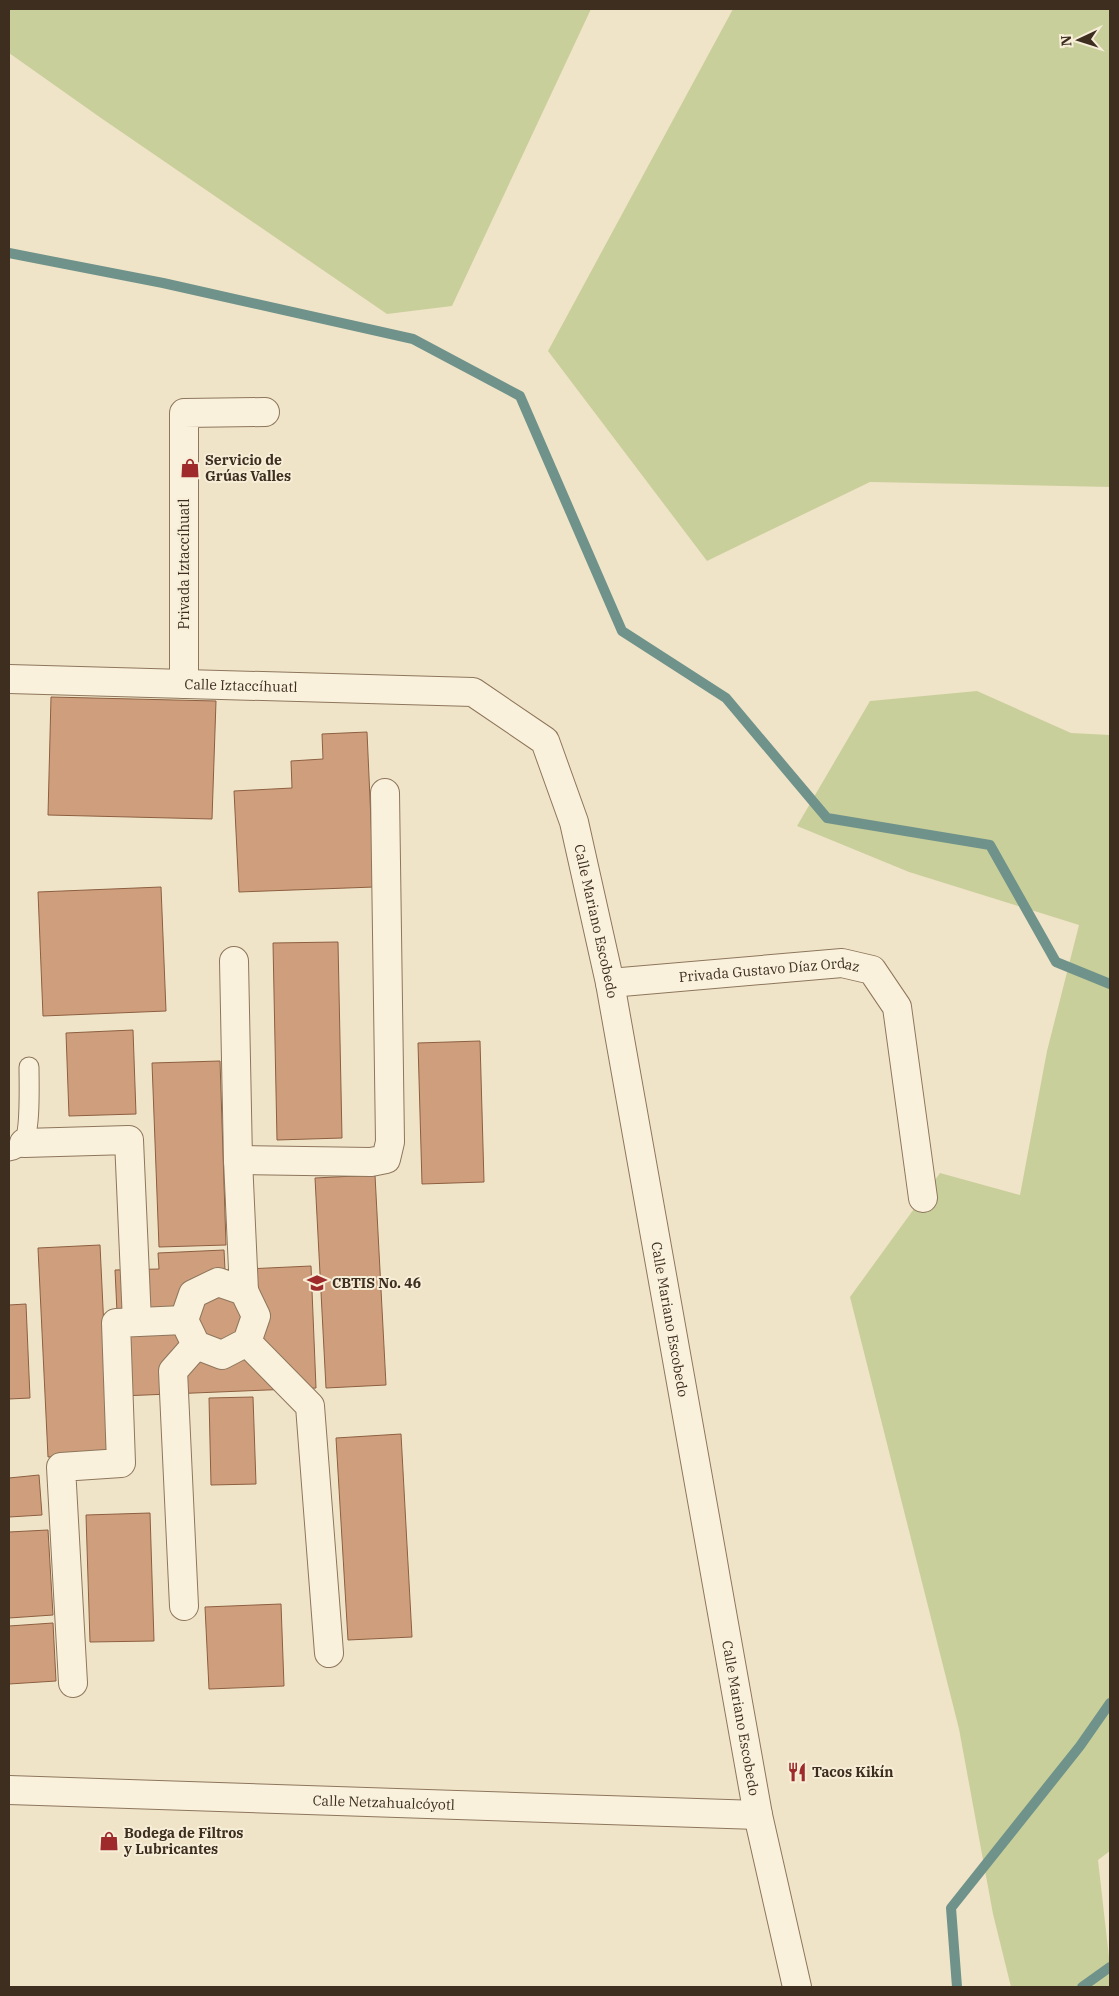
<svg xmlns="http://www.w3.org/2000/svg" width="1119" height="1996" font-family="'IBM Plex Serif',serif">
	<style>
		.grass { fill: #c9cf9b }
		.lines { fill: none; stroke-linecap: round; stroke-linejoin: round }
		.stream { stroke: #6f938a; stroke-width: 10 }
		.building { fill: #cf9f7d; stroke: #8d5f41 }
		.service-casing { stroke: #8d765c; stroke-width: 21 }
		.pedestrian-casing { stroke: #8d765c; stroke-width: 30 }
		.minor-casing { stroke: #8d765c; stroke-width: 30 }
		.service { stroke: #faf1dc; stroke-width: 19 }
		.pedestrian { stroke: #faf1dc; stroke-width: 28 }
		.minor { stroke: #faf1dc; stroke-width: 28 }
		.labels { text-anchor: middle; stroke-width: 4; stroke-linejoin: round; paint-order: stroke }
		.poi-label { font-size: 14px; font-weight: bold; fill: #3d2e20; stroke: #f7eed8; text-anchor: start }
		.street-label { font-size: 14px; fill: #3d2e20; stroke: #f7eed8 }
	</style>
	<rect width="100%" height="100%" fill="#f0e4c8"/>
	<g class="grass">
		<polygon points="9,9 591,9 452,306 387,314 101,118 9,53"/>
		<polygon points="733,9 1110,9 1110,487 870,482 707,561 548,351"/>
		<polygon points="977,691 1071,733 1110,735 1110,1851 1098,1860 1110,1966 1110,1987 1011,1987 993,1914 959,1729 850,1297 940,1173 1020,1195 1047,1051 1079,925 909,872 797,826 870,701"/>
	</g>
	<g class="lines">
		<g class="stream">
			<polyline points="9,253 163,283 413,339 520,396 622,631 726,698 827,818 990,845 1056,962 1110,984"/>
			<polyline points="957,1987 951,1908 1080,1746 1110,1703"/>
			<polyline points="1082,1987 1110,1967"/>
		</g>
	</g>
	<g class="building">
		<polygon points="51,697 216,701 212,819 48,815"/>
		<polygon points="367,732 374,887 239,892 234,791 292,788 291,761 323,759 322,734"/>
		<polygon points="161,887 166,1011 43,1016 38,892"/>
		<polygon points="338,942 342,1138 277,1140 273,943"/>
		<polygon points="133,1030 136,1114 69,1116 66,1033"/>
		<polygon points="480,1041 484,1182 422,1184 418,1043"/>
		<polygon points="220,1061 226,1245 159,1247 152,1063"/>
		<polygon points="375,1175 386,1385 326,1388 315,1178"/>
		<polygon points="100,1245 110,1454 48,1457 38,1248"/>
		<polygon points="224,1250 225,1270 311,1266 316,1388 121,1396 115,1270 159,1269 158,1253"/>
		<polygon points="26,1304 30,1398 9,1399 9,1305"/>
		<polygon points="253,1397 256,1484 211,1485 209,1398"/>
		<polygon points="401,1434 412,1637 348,1640 336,1438"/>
		<polygon points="39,1475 42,1515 9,1517 9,1478"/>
		<polygon points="150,1513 154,1641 90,1642 86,1515"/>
		<polygon points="48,1530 53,1615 9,1618 9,1532"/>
		<polygon points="281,1604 284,1686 209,1689 205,1607"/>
		<polygon points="53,1623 56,1681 9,1684 9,1626"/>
	</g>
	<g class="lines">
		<defs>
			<path id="service" d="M 9,1151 C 14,1150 19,1148 22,1144 C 31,1135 29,1081 29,1067"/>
			<g id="pedestrian">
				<polyline points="234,961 238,1160 244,1291"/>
				<polyline points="24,1143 129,1140 137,1322"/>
				<polyline points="238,1160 371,1162 386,1159 390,1142 385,793"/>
				<polygon points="218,1282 244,1291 256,1316 247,1342 222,1355 196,1345 184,1320 193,1294"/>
				<polyline points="247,1342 310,1406 329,1653"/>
				<polyline points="184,1606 173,1371 196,1345"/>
				<polyline points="73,1683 61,1467 121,1463 116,1323 184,1320"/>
			</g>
			<g id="minor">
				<path id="s1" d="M 9,679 L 473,692 L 545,741 L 574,822 L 610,983 L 758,1815 L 797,1987"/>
				<polyline points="184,684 184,413 265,412"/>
				<path id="s2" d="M 610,983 L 842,963 L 872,970 L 897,1007 L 923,1198"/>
				<path id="s3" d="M 9,1790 L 758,1815"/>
			</g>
		</defs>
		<use href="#service" class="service-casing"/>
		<use href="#pedestrian" class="pedestrian-casing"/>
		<use href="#minor" class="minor-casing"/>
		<use href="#service" class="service"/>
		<use href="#pedestrian" class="pedestrian"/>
		<use href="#minor" class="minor"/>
	</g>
	<defs>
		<symbol id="shop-bare" viewBox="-9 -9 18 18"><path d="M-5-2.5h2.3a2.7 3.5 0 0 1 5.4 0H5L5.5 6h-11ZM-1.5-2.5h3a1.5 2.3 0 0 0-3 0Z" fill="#9e2a2b" stroke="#f7eed8" stroke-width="2.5" paint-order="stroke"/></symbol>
		<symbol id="university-bare" viewBox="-9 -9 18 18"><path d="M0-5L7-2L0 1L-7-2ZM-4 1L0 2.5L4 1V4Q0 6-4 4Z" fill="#9e2a2b" stroke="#f7eed8" stroke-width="2.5" paint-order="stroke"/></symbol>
		<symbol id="restaurant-bare" viewBox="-9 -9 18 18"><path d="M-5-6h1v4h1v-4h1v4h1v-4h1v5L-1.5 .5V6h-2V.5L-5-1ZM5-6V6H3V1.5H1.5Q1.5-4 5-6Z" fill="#9e2a2b" stroke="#f7eed8" stroke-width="2.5" paint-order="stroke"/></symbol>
	</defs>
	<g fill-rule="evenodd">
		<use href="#shop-bare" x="176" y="454" width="28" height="28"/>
		<use href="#university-bare" x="303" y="1269" width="28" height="28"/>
		<use href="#restaurant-bare" x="783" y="1758" width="28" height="28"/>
		<use href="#shop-bare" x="95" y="1827" width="28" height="28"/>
	</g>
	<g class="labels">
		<g class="poi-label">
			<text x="205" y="465">Servicio de<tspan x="205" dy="16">Grúas Valles</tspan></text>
			<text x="332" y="1288">CBTIS No. 46</text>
			<text x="812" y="1777">Tacos Kikín</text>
			<text x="124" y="1838">Bodega de Filtros<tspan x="124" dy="16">y Lubricantes</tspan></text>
		</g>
		<g class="street-label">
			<text transform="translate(184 564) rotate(-90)" y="5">Privada Iztaccíhuatl</text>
			<text dy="5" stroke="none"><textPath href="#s1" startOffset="232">Calle Iztaccíhuatl</textPath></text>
			<text dy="5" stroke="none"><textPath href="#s1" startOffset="739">Calle Mariano Escobedo</textPath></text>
			<text dy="5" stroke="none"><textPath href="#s2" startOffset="160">Privada Gustavo Díaz Ordaz</textPath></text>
			<text dy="5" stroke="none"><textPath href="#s1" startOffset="1144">Calle Mariano Escobedo</textPath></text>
			<text dy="5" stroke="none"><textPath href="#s1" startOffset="1549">Calle Mariano Escobedo</textPath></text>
			<text dy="5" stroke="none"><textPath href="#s3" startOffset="375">Calle Netzahualcóyotl</textPath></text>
		</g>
	</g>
	<rect width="1119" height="1996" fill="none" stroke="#3d2e20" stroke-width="20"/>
	<g transform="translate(1079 40) rotate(266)" stroke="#f7eed8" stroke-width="4" paint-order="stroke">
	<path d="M0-4L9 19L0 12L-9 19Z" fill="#3d2e20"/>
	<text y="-8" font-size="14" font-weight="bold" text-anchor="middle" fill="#3d2e20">N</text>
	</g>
</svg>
